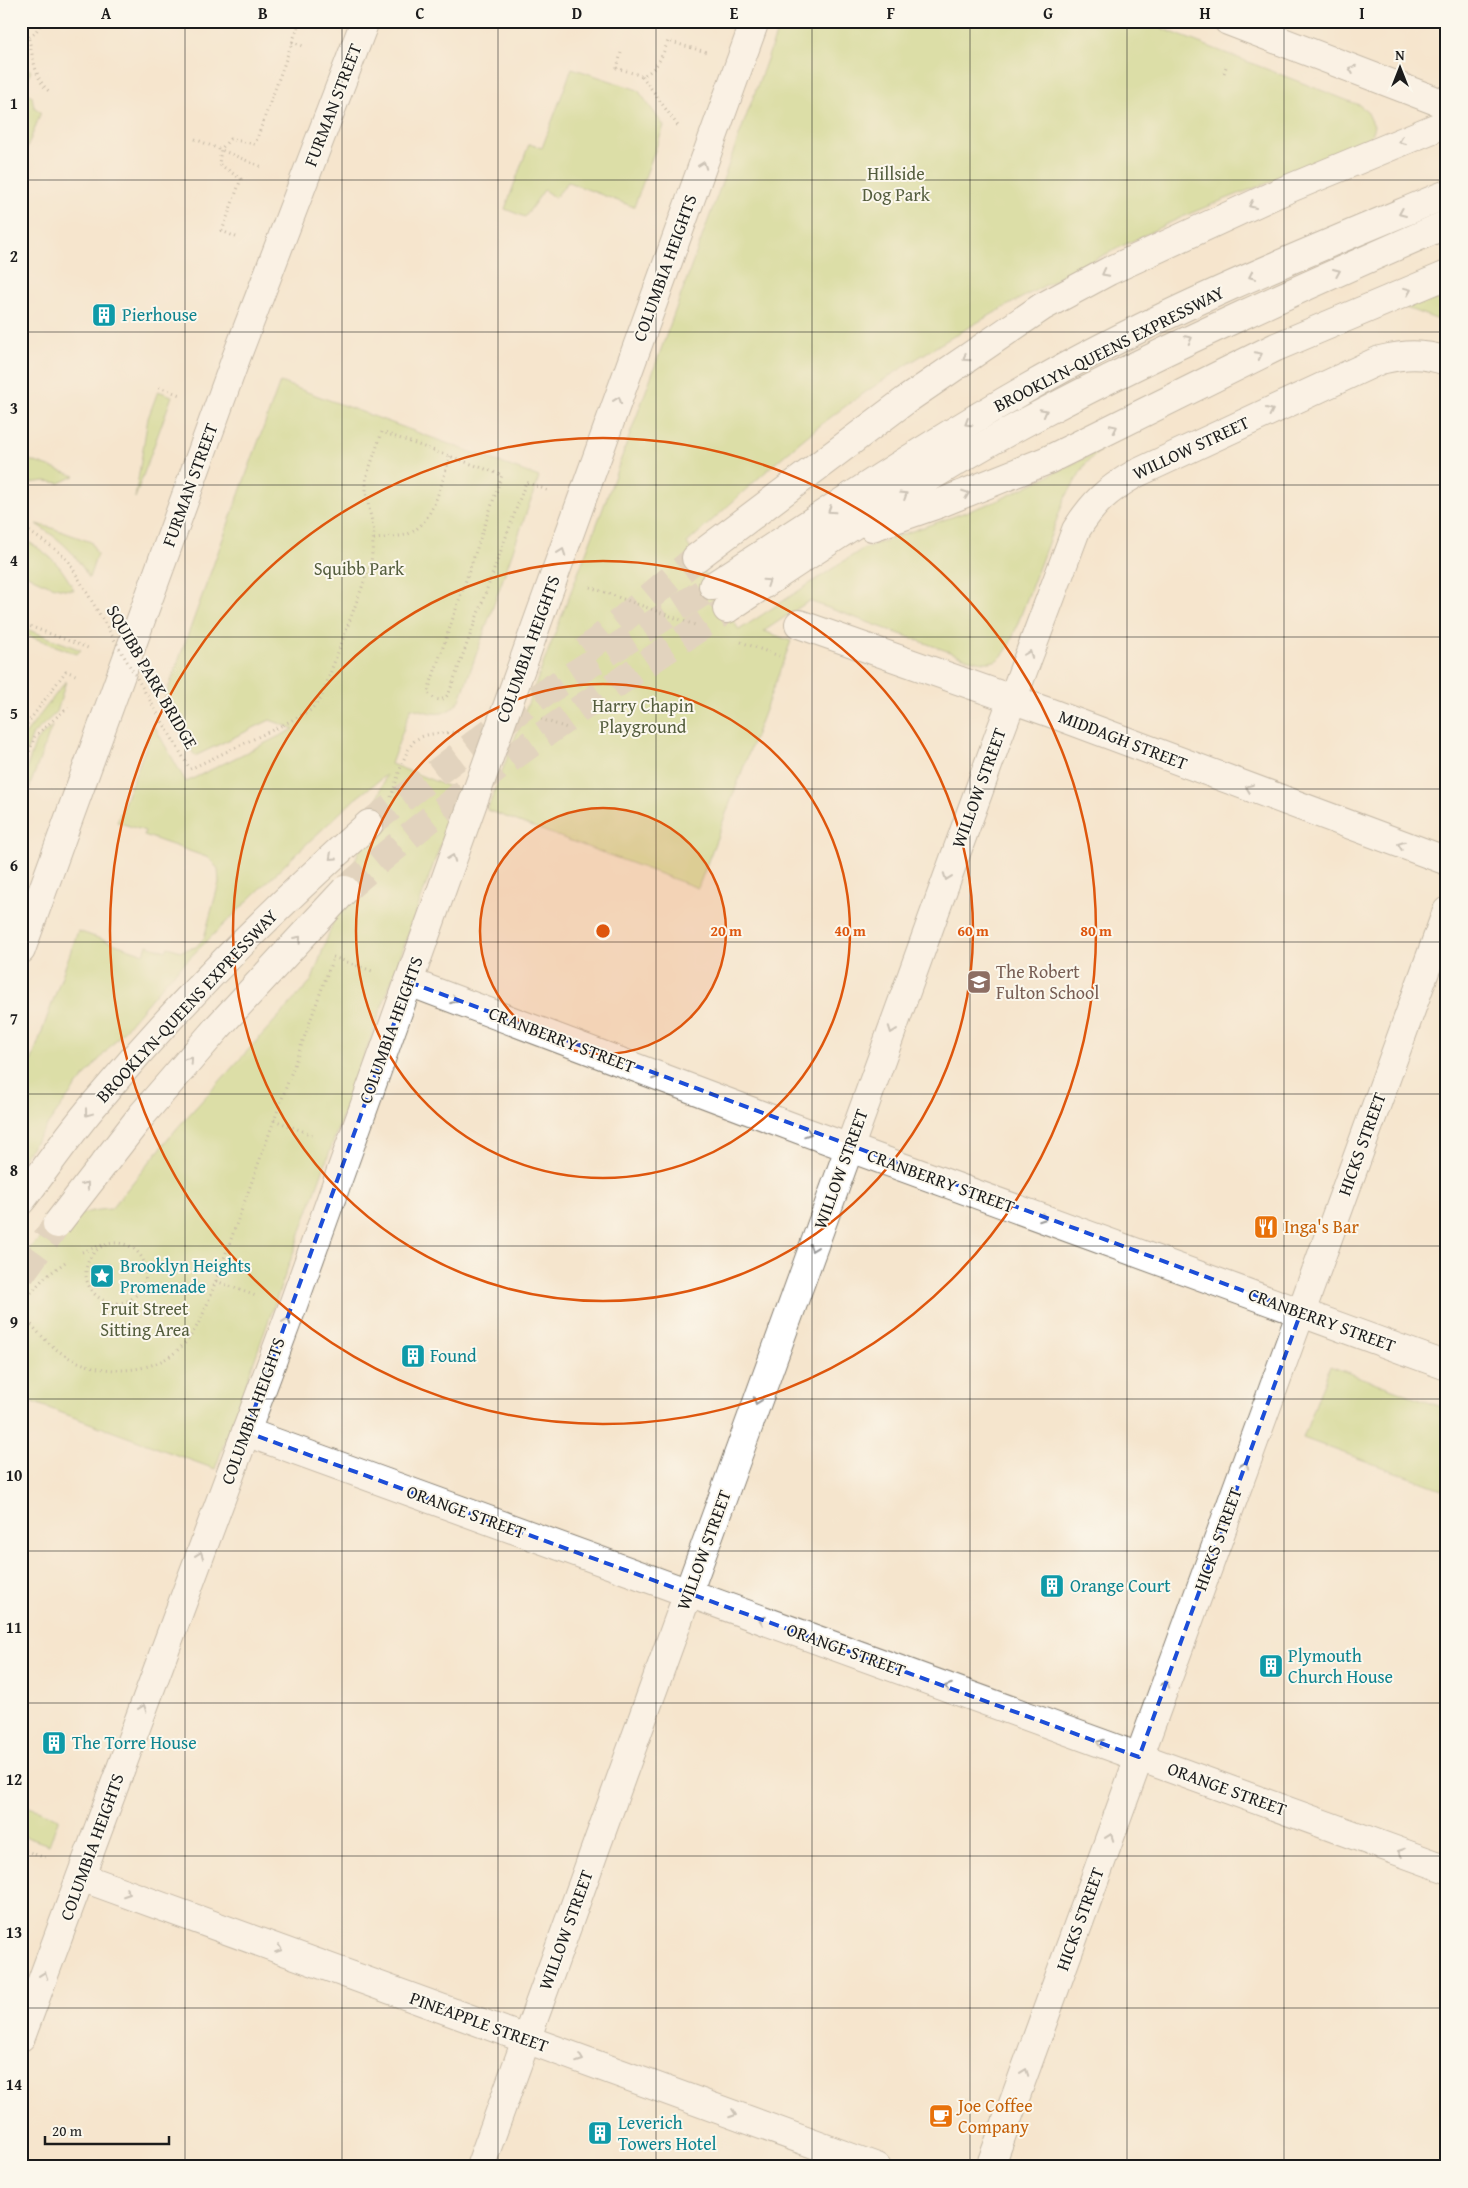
<svg xmlns="http://www.w3.org/2000/svg" width="1468" height="2188" font-family="'Gentium Book Plus',serif">
	<style>
		.green { fill: #bdd579; stroke: #6c784a }
		.lines { fill: none; stroke-linecap: round; stroke-linejoin: round }
		.highway-tunnel { stroke: #cabdaa; stroke-width: 28; stroke-dasharray: 28 14; stroke-linecap: butt }
		.minor-casing { stroke: #888074; stroke-width: 30 }
		.major-casing { stroke: #888074; stroke-width: 30 }
		.highway-casing { stroke: #888074; stroke-width: 30 }
		.path { stroke: #888074; stroke-width: 3; stroke-dasharray: 1 4; stroke-linecap: butt }
		.minor { stroke: #fff; stroke-width: 28 }
		.major { stroke: #fff; stroke-width: 28 }
		.highway { stroke: #fff; stroke-width: 28 }
		.highway-bridge-casing { stroke: #888074; stroke-width: 30; stroke-linecap: butt }
		.path-bridge { stroke: #888074; stroke-width: 3; stroke-dasharray: 1 4; stroke-linecap: butt }
		.highway-bridge { stroke: #fff; stroke-width: 28 }
		.oneway { stroke: #999 }
		.marked { fill: none; stroke: #1d4ed8; stroke-width: 4; stroke-dasharray: 10 6; stroke-linejoin: round }
		.grid { fill: none; stroke: #1c1c1c; stroke-width: 1; stroke-opacity: 0.55 }
		.ring { fill: none; stroke: #de560d; stroke-width: 2.5 }
		.labels { text-anchor: middle; stroke-width: 4; stroke-linejoin: round; paint-order: stroke }
		.street-label { font-size: 18px; fill: #1c1c1c; stroke: #fbf7ec }
		.park-label { font-size: 18px; fill: #545d3d; stroke: #fbf7ec }
		.culture-label { font-size: 18px; fill: #0d838f; stroke: #fbf7ec; text-anchor: start }
		.education-label { font-size: 18px; fill: #785e54; stroke: #fbf7ec; text-anchor: start }
		.food-label { font-size: 18px; fill: #c56008; stroke: #fbf7ec; text-anchor: start }
		.centre { fill: #de560d; stroke: #fbf7ec; stroke-width: 2.5 }
		.ring-label { font-size: 15px; text-anchor: middle; font-weight: bold; fill: #de560d; stroke: #fbf7ec; stroke-width: 4; stroke-linejoin: round; paint-order: stroke }
		.neatline { fill: none; stroke: #1c1c1c; stroke-width: 2 }
		.grid-label { font-size: 16px; text-anchor: middle; font-weight: bold; fill: #1c1c1c }
	</style>
	<rect width="100%" height="100%" fill="#fbf7ec"/>
	<filter id="ink" filterUnits="userSpaceOnUse"><feTurbulence type="fractalNoise" baseFrequency=".02" numOctaves="2"/><feDisplacementMap in="SourceGraphic" scale="10" xChannelSelector="R" yChannelSelector="G"/><feConvolveMatrix kernelMatrix="1 2 1 2 8 2 1 2 1" color-interpolation-filters="sRGB"/></filter>
	<filter id="wash" filterUnits="userSpaceOnUse"><feTurbulence type="fractalNoise" baseFrequency=".0096" numOctaves="4" result="noise"/><feDisplacementMap in="SourceGraphic" scale="20" xChannelSelector="R" yChannelSelector="G"/><feGaussianBlur stdDeviation="1.12" result="paint"/><feColorMatrix in="noise" values="0 0 0 0 0 0 0 0 0 0 0 0 0 0 0 0 0 1.4 0 .05"/><feComposite in="paint" operator="in"/></filter>
	<g filter="url(#wash)">
		<rect width="100%" height="100%" fill="#f5e5cd"/>
		<g class="green">
			<path d="M 781,21 L 1143,21 L 1359,105 L 1367,111 L 1374,126 L 1371,135 L 1361,145 C 1298,175 1230,194 1167,224 C 1056,278 943,336 843,408 C 788,448 738,498 687,543 L 739,630 L 864,548 L 997,501 L 1101,450 L 1086,463 L 1064,500 L 1012,639 C 1002,662 994,666 969,659 L 809,601 L 764,631 L 791,641 L 698,888 L 487,810 L 602,511 Z"/>
			<polygon points="21,64 31,71 24,90 32,96 34,107 41,112 21,164"/>
			<polygon points="572,68 638,90 664,126 634,207 568,182 555,198 544,190 525,217 505,209 529,144 542,148"/>
			<polygon points="1447,292 1447,323 1406,308"/>
			<path d="M 280,382 L 539,477 L 460,700 C 444,720 433,713 411,708 L 391,764 L 460,791 L 215,1469 L 21,1398 L 21,1258 C 47,1228 70,1211 111,1209 L 178,1127 L 312,980 L 386,775 L 355,799 L 299,851 L 167,980 L 74,1089 L 21,1161 L 21,1090 L 78,931 L 144,954 L 147,945 L 166,951 L 168,947 L 181,951 L 196,947 L 204,938 L 219,883 L 218,869 L 209,858 L 144,835 L 145,831 L 117,822 L 154,726 L 186,782 L 294,729 L 270,720 L 195,756 L 163,703 Z"/>
			<polygon points="158,391 172,396 135,498 148,418"/>
			<polygon points="21,457 75,476 60,483 45,481 21,484"/>
			<path d="M 36,524 L 52,528 L 91,542 L 97,554 L 89,578 C 73,550 63,542 36,524 Z"/>
			<path d="M 21,537 C 49,555 58,560 74,590 C 58,590 36,581 23,572 Z"/>
			<polygon points="21,627 81,650 77,654 21,633"/>
			<polygon points="66,681 57,712 33,734 21,766 21,740"/>
			<polygon points="52,726 24,802 21,799 21,785 36,741"/>
			<polygon points="1330,1366 1447,1409 1447,1491 1303,1438"/>
			<polygon points="21,1804 59,1818 49,1845 21,1835"/>
		</g>
	</g>
	<g filter="url(#ink)">
		<g class="lines">
			<g class="highway-tunnel">
				<polyline points="585,651 696,558"/>
				<polyline points="369,824 527,704 713,586"/>
				<path d="M 345,890 C 464,785 595,698 727,609"/>
				<polyline points="21,1274 57,1224"/>
			</g>
			<defs>
				<g id="minor">
					<polyline points="1228,21 1447,105"/>
					<polyline points="799,624 1051,713 1447,861"/>
					<polyline points="409,982 806,1132 1447,1366"/>
					<polyline points="246,1432 1447,1869"/>
					<polyline points="81,1877 877,2167"/>
					<polyline points="21,2037 292,1308 540,615 755,21"/>
					<path d="M 480,2167 L 999,735 L 1076,530 C 1093,503 1107,490 1135,474 L 1380,360 C 1406,354 1421,353 1447,361"/>
					<polyline points="990,2167 1447,911"/>
				</g>
				<polyline id="major" points="21,950 236,358 365,21"/>
				<g id="highway">
					<polyline points="872,527 938,504 1048,460 1276,347 1447,275"/>
					<polyline points="696,558 906,400 1042,307 1109,271 1276,194 1447,123"/>
					<path d="M 713,586 C 829,511 944,433 1065,367 C 1188,300 1318,248 1447,194"/>
					<path d="M 727,609 C 829,541 932,471 1041,414 C 1173,344 1310,284 1447,224"/>
					<path d="M 21,1201 C 47,1167 71,1131 99,1099 C 181,1001 273,909 369,824"/>
				</g>
			</defs>
			<use href="#minor" class="minor-casing"/>
			<use href="#major" class="major-casing"/>
			<use href="#highway" class="highway-casing"/>
			<g class="path">
				<path d="M 29,39 C 33,57 35,81 50,92"/>
				<polyline points="292,42 306,47"/>
				<polyline points="21,43 35,33 43,21"/>
				<path d="M 621,53 L 617,68 L 642,76 C 658,69 662,56 668,41 L 706,52"/>
				<polyline points="1224,73 1227,64"/>
				<polyline points="642,76 678,126"/>
				<polyline points="195,139 262,167"/>
				<polyline points="236,237 222,231 241,179 219,164 221,149 230,139 255,144 300,21"/>
				<polyline points="159,387 180,395"/>
				<path d="M 374,539 C 384,538 395,537 405,535 C 433,527 442,481 450,456"/>
				<polyline points="590,587 695,625"/>
				<polyline points="21,623 88,648"/>
				<polyline points="741,642 779,656"/>
				<polyline points="541,719 567,728"/>
				<path d="M 283,725 L 311,710 L 321,698 L 371,563 L 374,532 L 366,493 L 366,478 L 382,432 L 502,475 L 430,685 L 428,692 C 435,702 443,702 449,693 L 526,482 L 549,491"/>
				<polyline points="21,732 66,671 78,676"/>
				<polyline points="21,775 35,736 68,707"/>
				<path d="M 391,797 C 396,784 405,746 417,739 C 428,732 448,733 460,732"/>
				<polyline points="21,816 27,821"/>
				<polyline points="333,957 375,972"/>
				<polyline points="274,1120 315,1136"/>
				<circle cx="116" cy="1273" r="30"/>
				<polyline points="82,1252 102,1245"/>
				<polyline points="216,1281 256,1296"/>
				<polyline points="21,1304 44,1278 68,1260"/>
				<path d="M 21,1314 C 34,1327 47,1344 63,1354 C 96,1376 151,1377 181,1347 C 195,1334 203,1315 210,1297 L 333,958"/>
				<polyline points="21,1849 48,1859"/>
			</g>
			<use href="#minor" class="minor"/>
			<use href="#major" class="major"/>
			<use href="#highway" class="highway"/>
			<defs>
				<polyline id="highway-bridge" points="57,1224 141,1116 218,1027 345,890"/>
			</defs>
			<use href="#highway-bridge" class="highway-bridge-casing"/>
			<polyline class="path-bridge" points="21,526 58,551 69,562 190,769 283,725"/>
			<use href="#highway-bridge" class="highway-bridge"/>
		</g>
		<defs><path id="oneway-chevron" d="M-2-3.5L2.5 0L-2 3.5" fill="none" stroke-width="1.6" stroke-linecap="round" stroke-linejoin="round" transform="scale(1.25)"/></defs>
		<g class="oneway">
			<use href="#oneway-chevron" transform="translate(1352 69) rotate(-159)"/>
			<use href="#oneway-chevron" transform="translate(1402 141) rotate(158)"/>
			<use href="#oneway-chevron" transform="translate(703 165) rotate(-70)"/>
			<use href="#oneway-chevron" transform="translate(1252 205) rotate(155)"/>
			<use href="#oneway-chevron" transform="translate(1402 213) rotate(157)"/>
			<use href="#oneway-chevron" transform="translate(1337 272) rotate(-23)"/>
			<use href="#oneway-chevron" transform="translate(1105 273) rotate(153)"/>
			<use href="#oneway-chevron" transform="translate(1252 276) rotate(155)"/>
			<use href="#oneway-chevron" transform="translate(1408 291) rotate(-22)"/>
			<use href="#oneway-chevron" transform="translate(1189 339) rotate(-26)"/>
			<use href="#oneway-chevron" transform="translate(1259 355) rotate(-26)"/>
			<use href="#oneway-chevron" transform="translate(966 358) rotate(145)"/>
			<use href="#oneway-chevron" transform="translate(618 400) rotate(-70)"/>
			<use href="#oneway-chevron" transform="translate(1270 411) rotate(-25)"/>
			<use href="#oneway-chevron" transform="translate(1044 412) rotate(-28)"/>
			<use href="#oneway-chevron" transform="translate(968 423) rotate(149)"/>
			<use href="#oneway-chevron" transform="translate(1114 428) rotate(-26)"/>
			<use href="#oneway-chevron" transform="translate(966 494) rotate(-21)"/>
			<use href="#oneway-chevron" transform="translate(904 495) rotate(-32)"/>
			<use href="#oneway-chevron" transform="translate(831 510) rotate(147)"/>
			<use href="#oneway-chevron" transform="translate(562 552) rotate(-70)"/>
			<use href="#oneway-chevron" transform="translate(767 582) rotate(-34)"/>
			<use href="#oneway-chevron" transform="translate(1029 654) rotate(-69)"/>
			<use href="#oneway-chevron" transform="translate(1249 788) rotate(-159)"/>
			<use href="#oneway-chevron" transform="translate(1401 845) rotate(-159)"/>
			<use href="#oneway-chevron" transform="translate(332 857) rotate(138)"/>
			<use href="#oneway-chevron" transform="translate(452 858) rotate(-70)"/>
			<use href="#oneway-chevron" transform="translate(947 877) rotate(110)"/>
			<use href="#oneway-chevron" transform="translate(298 939) rotate(-48)"/>
			<use href="#oneway-chevron" transform="translate(454 1000) rotate(21)"/>
			<use href="#oneway-chevron" transform="translate(892 1030) rotate(110)"/>
			<use href="#oneway-chevron" transform="translate(190 1060) rotate(-49)"/>
			<use href="#oneway-chevron" transform="translate(656 1076) rotate(21)"/>
			<use href="#oneway-chevron" transform="translate(88 1113) rotate(127)"/>
			<use href="#oneway-chevron" transform="translate(808 1133) rotate(19)"/>
			<use href="#oneway-chevron" transform="translate(86 1185) rotate(-52)"/>
			<use href="#oneway-chevron" transform="translate(1043 1218) rotate(20)"/>
			<use href="#oneway-chevron" transform="translate(813 1248) rotate(110)"/>
			<use href="#oneway-chevron" transform="translate(287 1321) rotate(-70)"/>
			<use href="#oneway-chevron" transform="translate(757 1401) rotate(110)"/>
			<use href="#oneway-chevron" transform="translate(1245 1465) rotate(-70)"/>
			<use href="#oneway-chevron" transform="translate(200 1555) rotate(-70)"/>
			<use href="#oneway-chevron" transform="translate(762 1620) rotate(-160)"/>
			<use href="#oneway-chevron" transform="translate(1166 1684) rotate(-70)"/>
			<use href="#oneway-chevron" transform="translate(948 1687) rotate(-160)"/>
			<use href="#oneway-chevron" transform="translate(143 1708) rotate(-70)"/>
			<use href="#oneway-chevron" transform="translate(1100 1743) rotate(-160)"/>
			<use href="#oneway-chevron" transform="translate(1110 1837) rotate(-70)"/>
			<use href="#oneway-chevron" transform="translate(1401 1852) rotate(-160)"/>
			<use href="#oneway-chevron" transform="translate(127 1893) rotate(20)"/>
			<use href="#oneway-chevron" transform="translate(279 1949) rotate(20)"/>
			<use href="#oneway-chevron" transform="translate(44 1975) rotate(-70)"/>
			<use href="#oneway-chevron" transform="translate(580 2059) rotate(20)"/>
			<use href="#oneway-chevron" transform="translate(1025 2072) rotate(-70)"/>
			<use href="#oneway-chevron" transform="translate(733 2114) rotate(20)"/>
		</g>
	</g>
	<path d="M0 0H1468V2188H0ZM 409,982 L 1301,1312 L 1139,1757 L 246,1432 Z" fill="#f5e5cd" fill-opacity=".55" fill-rule="evenodd"/>
	<path class="marked" d="M 409,982 L 1301,1312 L 1139,1757 L 246,1432 Z"/>
	<path class="grid" d="M 185,21 L 185,2167M 342,21 L 342,2167M 498,21 L 498,2167M 656,21 L 656,2167M 812,21 L 812,2167M 970,21 L 970,2167M 1127,21 L 1127,2167M 1284,21 L 1284,2167M 21,180 L 1447,180M 21,332 L 1447,332M 21,485 L 1447,485M 21,637 L 1447,637M 21,789 L 1447,789M 21,942 L 1447,942M 21,1094 L 1447,1094M 21,1246 L 1447,1246M 21,1399 L 1447,1399M 21,1551 L 1447,1551M 21,1703 L 1447,1703M 21,1856 L 1447,1856M 21,2008 L 1447,2008"/>
	<circle cx="603" cy="931" r="123" fill="#de560d" fill-opacity=".12"/>
	<g class="ring">
		<circle cx="603" cy="931" r="123"/>
		<circle cx="603" cy="931" r="247"/>
		<circle cx="603" cy="931" r="370"/>
		<circle cx="603" cy="931" r="493"/>
	</g>
	<defs>
		<symbol id="building-square" viewBox="-11 -11 22 22"><rect x="-9" y="-9" width="18" height="18" rx="4" fill="#0f9aa8" stroke="#fbf7ec"/><path d="M-4-6H4V6H1V3H-1V6H-4ZM-2.5-4.3h1.7v1.8h-1.7ZM.8-4.3h1.7v1.8H.8ZM-2.5-1h1.7V.8h-1.7ZM.8-1h1.7V.8H.8Z" fill="#fff"/></symbol>
		<symbol id="school-square" viewBox="-11 -11 22 22"><rect x="-9" y="-9" width="18" height="18" rx="4" fill="#8d6e63" stroke="#fbf7ec"/><path d="M0-5L7-2L0 1L-7-2ZM-4 1L0 2.5L4 1V4Q0 6-4 4Z" fill="#fff"/></symbol>
		<symbol id="restaurant-square" viewBox="-11 -11 22 22"><rect x="-9" y="-9" width="18" height="18" rx="4" fill="#e8710a" stroke="#fbf7ec"/><path d="M-5-6h1v4h1v-4h1v4h1v-4h1v5L-1.5 .5V6h-2V.5L-5-1ZM5-6V6H3V1.5H1.5Q1.5-4 5-6Z" fill="#fff"/></symbol>
		<symbol id="sight-square" viewBox="-11 -11 22 22"><rect x="-9" y="-9" width="18" height="18" rx="4" fill="#0f9aa8" stroke="#fbf7ec"/><path d="M0-6L1.8-2.2L6-1.7L2.9 1.2L3.7 5.4L0 3.3L-3.7 5.4L-2.9 1.2L-6-1.7L-1.8-2.2Z" fill="#fff"/></symbol>
		<symbol id="cafe-square" viewBox="-11 -11 22 22"><rect x="-9" y="-9" width="18" height="18" rx="4" fill="#e8710a" stroke="#fbf7ec"/><path d="M-5.5-4.5H6V0H3Q3 3.5 0 3.5H-2.5Q-5.5 3.5-5.5 0ZM3-3.2v2h1.7v-2ZM-6 4.5H4V6H-6Z" fill="#fff"/></symbol>
	</defs>
	<g fill-rule="evenodd">
		<use href="#building-square" x="90" y="301" width="28" height="28"/>
		<use href="#school-square" x="965" y="968" width="28" height="28"/>
		<use href="#restaurant-square" x="1252" y="1213" width="28" height="28"/>
		<use href="#sight-square" x="88" y="1262" width="28" height="28"/>
		<use href="#building-square" x="399" y="1342" width="28" height="28"/>
		<use href="#building-square" x="1038" y="1572" width="28" height="28"/>
		<use href="#building-square" x="1257" y="1652" width="28" height="28"/>
		<use href="#building-square" x="40" y="1729" width="28" height="28"/>
		<use href="#cafe-square" x="927" y="2102" width="28" height="28"/>
		<use href="#building-square" x="586" y="2119" width="28" height="28"/>
	</g>
	<g class="labels">
		<g class="street-label">
			<text transform="translate(333 105) rotate(-69)" y="6">FURMAN STREET</text>
			<text transform="translate(665 268) rotate(-70)" y="6">COLUMBIA HEIGHTS</text>
			<text transform="translate(1109 349) rotate(-27)" y="6">BROOKLYN-QUEENS EXPRESSWAY</text>
			<text transform="translate(1191 448) rotate(-25)" y="6">WILLOW STREET</text>
			<text transform="translate(190 485) rotate(-70)" y="6">FURMAN STREET</text>
			<text transform="translate(528 649) rotate(-70)" y="6">COLUMBIA HEIGHTS</text>
			<text transform="translate(152 677) rotate(60)" y="6">SQUIBB PARK BRIDGE</text>
			<text transform="translate(1123 740) rotate(21)" y="6">MIDDAGH STREET</text>
			<text transform="translate(979 788) rotate(-70)" y="6">WILLOW STREET</text>
			<text transform="translate(187 1006) rotate(-47)" y="6">BROOKLYN-QUEENS EXPRESSWAY</text>
			<text transform="translate(391 1030) rotate(-70)" y="6">COLUMBIA HEIGHTS</text>
			<text transform="translate(562 1040) rotate(21)" y="6">CRANBERRY STREET</text>
			<text transform="translate(1362 1144) rotate(-70)" y="6">HICKS STREET</text>
			<text transform="translate(841 1169) rotate(-70)" y="6">WILLOW STREET</text>
			<text transform="translate(941 1181) rotate(20)" y="6">CRANBERRY STREET</text>
			<text transform="translate(1322 1320) rotate(20)" y="6">CRANBERRY STREET</text>
			<text transform="translate(253 1411) rotate(-70)" y="6">COLUMBIA HEIGHTS</text>
			<text transform="translate(466 1512) rotate(20)" y="6">ORANGE STREET</text>
			<text transform="translate(1218 1539) rotate(-70)" y="6">HICKS STREET</text>
			<text transform="translate(704 1550) rotate(-70)" y="6">WILLOW STREET</text>
			<text transform="translate(846 1650) rotate(20)" y="6">ORANGE STREET</text>
			<text transform="translate(1227 1789) rotate(20)" y="6">ORANGE STREET</text>
			<text transform="translate(92 1847) rotate(-70)" y="6">COLUMBIA HEIGHTS</text>
			<text transform="translate(1080 1919) rotate(-70)" y="6">HICKS STREET</text>
			<text transform="translate(566 1930) rotate(-70)" y="6">WILLOW STREET</text>
			<text transform="translate(479 2022) rotate(20)" y="6">PINEAPPLE STREET</text>
		</g>
		<g class="park-label">
			<text x="896" y="180">Hillside<tspan x="896" dy="21">Dog Park</tspan></text>
			<text x="359" y="575">Squibb Park</text>
			<text x="643" y="712">Harry Chapin<tspan x="643" dy="21">Playground</tspan></text>
			<text x="145" y="1315">Fruit Street<tspan x="145" dy="21">Sitting Area</tspan></text>
		</g>
		<g class="culture-label">
			<text x="122" y="321">Pierhouse</text>
			<text x="120" y="1272">Brooklyn Heights<tspan x="120" dy="21">Promenade</tspan></text>
			<text x="430" y="1362">Found</text>
			<text x="1070" y="1592">Orange Court</text>
			<text x="1288" y="1662">Plymouth<tspan x="1288" dy="21">Church House</tspan></text>
			<text x="72" y="1749">The Torre House</text>
			<text x="618" y="2129">Leverich<tspan x="618" dy="21">Towers Hotel</tspan></text>
		</g>
		<g class="education-label">
			<text x="996" y="978">The Robert<tspan x="996" dy="21">Fulton School</tspan></text>
		</g>
		<g class="food-label">
			<text x="1284" y="1233">Inga's Bar</text>
			<text x="958" y="2112">Joe Coffee<tspan x="958" dy="21">Company</tspan></text>
		</g>
	</g>
	<circle cx="603" cy="931" r="8" class="centre"/>
	<g class="ring-label">
		<text x="726" y="936">20 m</text>
		<text x="850" y="936">40 m</text>
		<text x="973" y="936">60 m</text>
		<text x="1096" y="936">80 m</text>
	</g>
	<rect width="1468" height="2188" fill="none" stroke="#fbf7ec" stroke-width="55"/>
	<g transform="translate(1400 68)" stroke="#fbf7ec" stroke-width="4" paint-order="stroke">
	<path d="M0-4L9 19L0 12L-9 19Z" fill="#1c1c1c"/>
	<text y="-8" font-size="14" font-weight="bold" text-anchor="middle" fill="#1c1c1c">N</text>
	</g>
	<path d="M45 2136v8h124v-8" fill="none" stroke="#1c1c1c" stroke-width="2.5"/>
	<text x="52" y="2136" font-size="15" fill="#1c1c1c" stroke="#fbf7ec" stroke-width="4" paint-order="stroke">20 m</text>
	<rect x="28" y="28" width="1412" height="2132" class="neatline"/>
	<g class="grid-label">
		<text x="106" y="19">A</text>
		<text x="263" y="19">B</text>
		<text x="420" y="19">C</text>
		<text x="577" y="19">D</text>
		<text x="734" y="19">E</text>
		<text x="891" y="19">F</text>
		<text x="1048" y="19">G</text>
		<text x="1205" y="19">H</text>
		<text x="1362" y="19">I</text>
		<text x="14" y="109">1</text>
		<text x="14" y="262">2</text>
		<text x="14" y="414">3</text>
		<text x="14" y="566">4</text>
		<text x="14" y="719">5</text>
		<text x="14" y="871">6</text>
		<text x="14" y="1024">7</text>
		<text x="14" y="1176">8</text>
		<text x="14" y="1328">9</text>
		<text x="14" y="1481">10</text>
		<text x="14" y="1633">11</text>
		<text x="14" y="1785">12</text>
		<text x="14" y="1938">13</text>
		<text x="14" y="2090">14</text>
	</g>
</svg>
